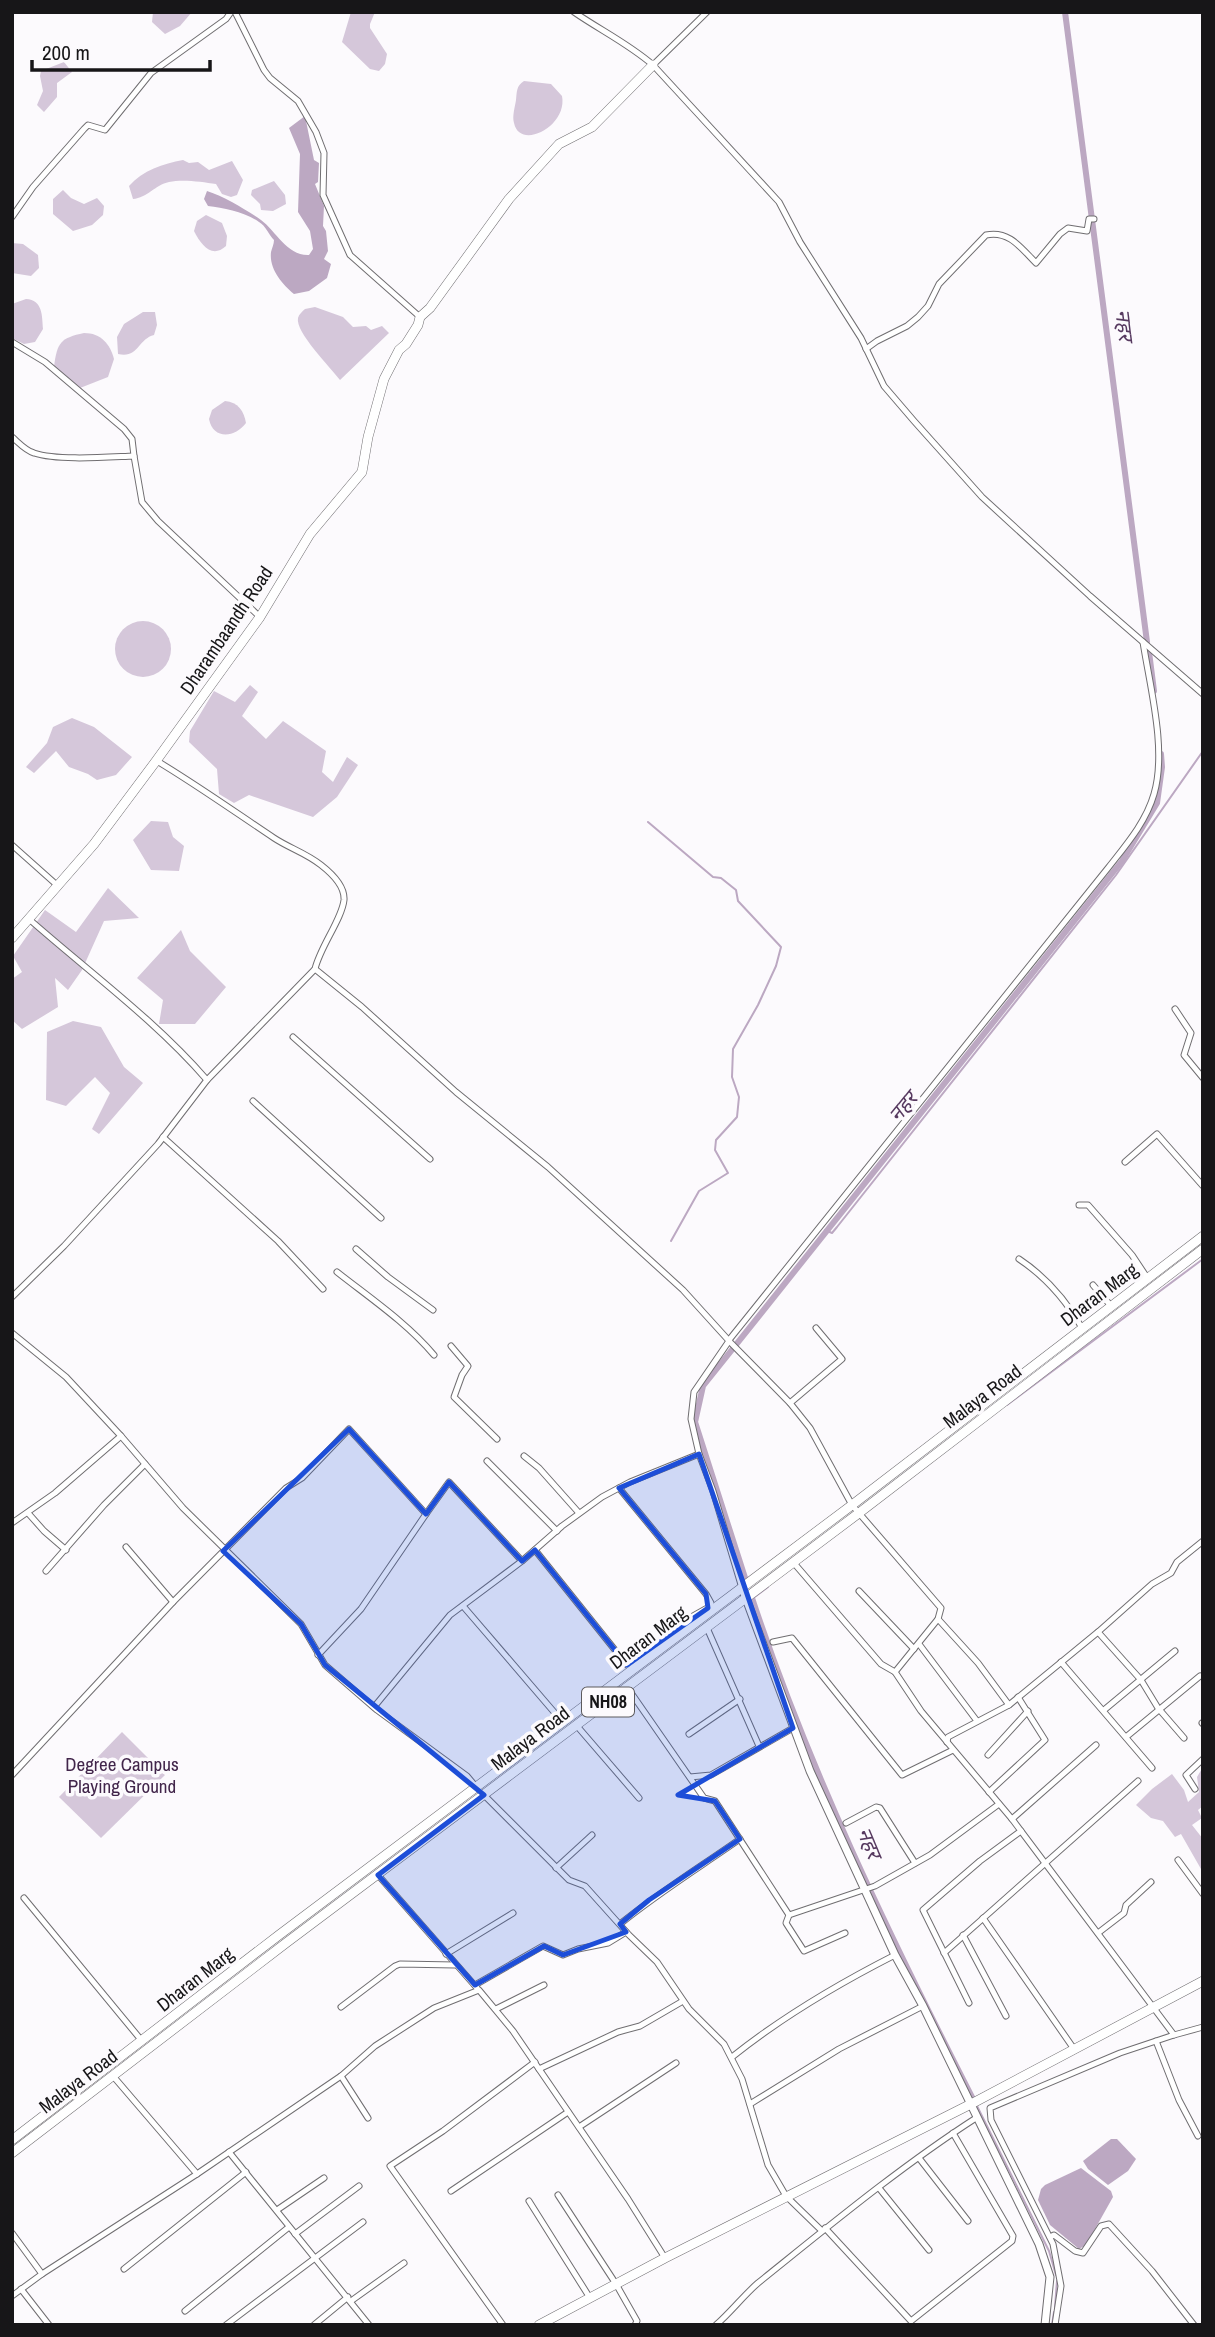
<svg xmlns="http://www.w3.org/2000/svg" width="1215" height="2337" font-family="'Archivo Narrow','Noto Sans Devanagari',sans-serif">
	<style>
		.green { fill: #d5c7da }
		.water { fill: #bca8c2 }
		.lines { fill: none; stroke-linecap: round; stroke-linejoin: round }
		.stream { stroke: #bca8c2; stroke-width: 2 }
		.canal { stroke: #bca8c2; stroke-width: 6 }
		.minor-casing { stroke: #706e71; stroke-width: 7 }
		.tertiary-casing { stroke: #706e71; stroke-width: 9 }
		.primary-casing { stroke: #706e71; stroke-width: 10 }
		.minor { stroke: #fff; stroke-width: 5 }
		.tertiary { stroke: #fff; stroke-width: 7 }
		.primary { stroke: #fff; stroke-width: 9 }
		.marked { fill: #1d4ed8; fill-opacity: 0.2; stroke: #1d4ed8; stroke-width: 5; stroke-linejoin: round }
		.labels { text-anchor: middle; stroke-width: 7; stroke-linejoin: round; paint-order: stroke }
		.shield { fill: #fcfafd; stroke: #5c5a5d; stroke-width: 2 }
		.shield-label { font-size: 18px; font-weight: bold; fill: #171618 }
		.street-label { font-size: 19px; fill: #171618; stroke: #fcfafd }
		.park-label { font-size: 19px; fill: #41254a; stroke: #fcfafd }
		.water-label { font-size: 21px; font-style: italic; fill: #573a60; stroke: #fcfafd }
	</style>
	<rect width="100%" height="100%" fill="#fcfafd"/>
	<g class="green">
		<polygon points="153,12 192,12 180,26 165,34 152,22"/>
		<polygon points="351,12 375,12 370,24 370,28 387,54 385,64 379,71 370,69 342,42"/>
		<polygon points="64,62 72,72 57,83 57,97 44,112 37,105 43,91 40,76 41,71"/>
		<path d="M 524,81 L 551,84 L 562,96 C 568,126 520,151 514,123 C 512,116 515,107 516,100 C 517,92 516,86 524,81 Z"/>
		<path d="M 183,160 L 189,163 L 198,162 L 209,170 L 232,161 L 243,180 L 237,195 L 231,197 L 222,194 L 216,184 C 202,182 183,179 169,182 C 155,185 147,198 133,199 L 129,186 C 143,170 163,164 183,160 Z"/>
		<polygon points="274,181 285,195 286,204 273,211 261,210 260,204 251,195 252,190"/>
		<polygon points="63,190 71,198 84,204 97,198 104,206 103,215 92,225 73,231 53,214 53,199"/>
		<path d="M 206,215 L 222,223 L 227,236 L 226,246 C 212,259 201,245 194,231 L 197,221 Z"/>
		<polygon points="12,243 23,244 38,255 39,268 31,276 12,273"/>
		<path d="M 26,299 C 43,300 42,316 43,329 L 35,342 L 24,344 L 12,338 L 12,304 Z"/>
		<path d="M 315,307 L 343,317 L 353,327 L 366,326 L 371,330 L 382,326 L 389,333 L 340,380 C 331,368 295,332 298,318 C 299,314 302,312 305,309 Z"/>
		<path d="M 143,312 L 155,312 L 157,325 L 154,335 C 138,339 138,359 118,354 L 117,337 L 124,324 Z"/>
		<path d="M 84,333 C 101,333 110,344 114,359 L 108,377 L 80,388 L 54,367 C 57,342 61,338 84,333 Z"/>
		<path d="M 225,401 C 238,402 244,411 246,423 C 235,438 213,440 209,419 L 212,410 Z"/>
		<circle cx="143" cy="649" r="28"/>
		<polygon points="250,685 258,692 242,716 266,739 283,721 326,751 322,772 333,782 347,757 358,765 337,797 313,817 249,795 234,803 219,794 217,769 189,742 190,731 214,691 235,702"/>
		<polygon points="72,718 94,727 132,757 116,775 97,780 88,774 69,767 56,751 34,773 26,767 47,743 53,727"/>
		<polygon points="151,821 168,822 173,837 184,846 179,871 151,870 133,840"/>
		<polygon points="108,888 139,918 104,921 82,970 68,990 55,978 58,1007 22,1029 12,1020 12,979 22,972 13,956 45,910 76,932"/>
		<polygon points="181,930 190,951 226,987 195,1024 159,1024 163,1000 137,978"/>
		<polygon points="73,1021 101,1027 124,1067 143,1083 99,1134 92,1129 110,1093 95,1077 66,1106 46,1100 47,1032"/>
		<polygon points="122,1732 165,1775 101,1838 59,1797"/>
		<polygon points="1203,1767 1203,1806 1198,1810 1202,1818 1192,1825 1203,1839 1203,1868 1201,1869 1181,1834 1175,1837 1163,1821 1151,1818 1136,1805 1152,1789 1172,1774 1184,1790 1188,1802 1199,1792 1197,1777"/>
	</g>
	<g class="water">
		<path d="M 305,116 L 314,160 L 319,163 L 318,182 L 315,184 L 324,206 L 323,226 L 326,231 L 328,251 L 324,259 L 331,264 L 327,278 L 309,291 L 294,294 C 282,284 269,269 271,252 C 272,248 274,244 274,240 C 269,235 266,226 259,222 C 245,212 224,208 208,206 L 204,199 L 207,191 C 225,197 245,209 261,220 C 276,231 287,256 309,255 L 313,249 L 310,231 L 298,212 L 300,154 L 289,128 Z"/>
		<polygon points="1111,2139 1117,2139 1136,2159 1128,2171 1108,2185 1088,2169 1083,2161"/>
		<polygon points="1081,2168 1111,2191 1113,2197 1086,2245 1079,2249 1050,2225 1038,2200 1041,2189 1045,2185"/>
	</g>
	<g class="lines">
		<g class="stream">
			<polyline points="648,822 713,877 721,878 736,890 738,901 781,947 776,966 758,1005 733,1049 732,1077 739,1097 737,1117 716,1140 715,1150 728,1173 699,1191 671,1241"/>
			<polyline points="825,1230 832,1233 837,1227 1116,875 1203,751"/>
			<polyline points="1007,1405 1203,1259"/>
			<polyline points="752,1599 768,1587"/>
			<polyline points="977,2106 1049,2251 1056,2275"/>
			<polyline points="1055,2307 1057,2281"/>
			<polyline points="1052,2325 1054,2312"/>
		</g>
		<g class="canal">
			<polyline points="1065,12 1147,642"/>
			<polyline points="1149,652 1154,691"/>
			<polyline points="747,1584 695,1422 703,1386 1122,861 1157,803 1162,767 1161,754"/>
			<path d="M 751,1595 C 808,1768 889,1935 972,2097"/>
		</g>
		<defs>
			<g id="minor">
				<polyline points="235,12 264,70 270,78 298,101 316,132 324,153 323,195 350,255 420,317"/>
				<path d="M 574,12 C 600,30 629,44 653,65 L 779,202 L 800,242 L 861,338 L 884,386 L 914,421 L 982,497 L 1090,596 L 1203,694"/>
				<polyline points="653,65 707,12"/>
				<polyline points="12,217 33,187 84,129 88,125 105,130 151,73 226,19 231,12"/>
				<polyline points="12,342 45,362 124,429 132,439 134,456"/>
				<path d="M 866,349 L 877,341 L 907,326 L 918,317 L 928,306 L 939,284 L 986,235 C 1009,230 1021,248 1036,263 L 1060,234 L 1068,228 L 1087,231 L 1089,219 L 1094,219"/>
				<path d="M 12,437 C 19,443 26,451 34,453 C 58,461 108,457 134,456 L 142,502 L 158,521 L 260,617"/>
				<polyline points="12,845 58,886"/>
				<path d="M 29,919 C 89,972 155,1020 207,1080"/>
				<polyline points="315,969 362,1007 456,1092 548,1167 683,1290 731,1343 790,1403 810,1428 852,1505 941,1608 938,1619 895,1672 921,1711 1012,1819 1174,2035 1120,2053 990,2108 991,2120 1053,2244 1061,2286 1055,2325"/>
				<polyline points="1175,1009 1191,1033 1184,1055 1203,1078"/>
				<polyline points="293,1037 430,1159"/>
				<polyline points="253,1101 381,1218"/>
				<polyline points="163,1137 278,1241 323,1289"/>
				<polyline points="1125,1162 1157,1134 1203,1186"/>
				<polyline points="1079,1205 1088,1205 1132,1255 1148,1279"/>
				<polyline points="356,1249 388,1277 433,1310"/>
				<path d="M 1019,1259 C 1046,1277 1066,1300 1082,1328"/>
				<path d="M 337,1272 C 370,1298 407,1323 434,1355"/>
				<polyline points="1093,1285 1111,1306"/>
				<path d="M 12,1297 L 64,1246 L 158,1144 L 207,1080 L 315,969 C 320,947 342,919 344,900 C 345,886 330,872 321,865 C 306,853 289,848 274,838 C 235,812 197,785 157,761"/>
				<polyline points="12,1333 66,1377 121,1436 183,1508 301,1624 325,1665 377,1710 467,1776 477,1788"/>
				<path d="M 729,1340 L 1108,868 C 1126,845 1146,822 1154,794 C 1167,750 1150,687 1143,642"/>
				<polyline points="729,1341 694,1392 691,1419 699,1454 713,1491 742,1588"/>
				<polyline points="451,1346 468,1366 462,1375 454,1397 497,1439"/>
				<polyline points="790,1403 842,1359 816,1328"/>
				<polyline points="524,1456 539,1468 579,1513"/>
				<polyline points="487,1461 557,1531"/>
				<polyline points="28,1513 44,1531 66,1550"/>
				<polyline points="426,1514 449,1482 522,1561"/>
				<polyline points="12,1523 55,1493 121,1436"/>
				<polyline points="126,1547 173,1602"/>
				<polyline points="535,1550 627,1665 693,1616 709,1607 711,1603 706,1594 619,1488"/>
				<polyline points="793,1562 881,1664 895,1672"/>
				<polyline points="46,1571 104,1505 145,1464"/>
				<polyline points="859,1591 914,1649"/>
				<polyline points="463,1606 554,1712"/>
				<polyline points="938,1619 978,1663 1009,1705"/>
				<polyline points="707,1628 759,1746"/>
				<polyline points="1098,1632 1141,1680 1158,1708 1184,1738"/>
				<polyline points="773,1642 792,1638 902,1775 953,1750"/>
				<polyline points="919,1644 977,1721"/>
				<polyline points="1061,1662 1152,1768"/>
				<polyline points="627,1687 704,1798 715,1801 789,1915 875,1886 930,1855 999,1804"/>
				<polyline points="374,1707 450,1615 522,1561 562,1526 602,1497 630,1482 699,1454"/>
				<polyline points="1104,1710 1175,1651"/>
				<polyline points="1202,1723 1203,1724"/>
				<polyline points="577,1726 639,1798"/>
				<polyline points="689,1734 740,1699"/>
				<polyline points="1126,1737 1200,1676"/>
				<polyline points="947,1742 948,1737 1009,1705 1098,1632 1152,1584 1171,1573 1177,1562 1203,1541"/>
				<polyline points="988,1755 1028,1711"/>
				<polyline points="12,1775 173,1602 286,1488 302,1478 349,1429 426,1514 361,1609 318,1655"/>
				<polyline points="690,1777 711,1775 793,1728"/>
				<polyline points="1195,1789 1186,1775 1203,1759"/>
				<polyline points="989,1792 1045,1740 1018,1697"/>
				<polyline points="484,1795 569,1880 585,1886 629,1935 657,1962 689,2009 724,2044 742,2079 768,2165 786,2196 821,2230"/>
				<polyline points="1012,1819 1096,1745"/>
				<polyline points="846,1823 876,1807 880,1808 915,1863"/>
				<polyline points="1178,1860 1203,1894"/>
				<polyline points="556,1868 592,1835"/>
				<polyline points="378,1875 477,1988"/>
				<polyline points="24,1898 142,2041"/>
				<polyline points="789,1915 786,1923 804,1951 845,1933"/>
				<polyline points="983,1918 1074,2049"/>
				<path d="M 620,1924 C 658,1893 700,1867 740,1839"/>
				<polyline points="1098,1933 1124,1913 1126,1905 1151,1882"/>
				<polyline points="963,1935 1006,2016"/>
				<polyline points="944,1953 1138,1781"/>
				<polyline points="446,1954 513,1913"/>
				<polyline points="475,1985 543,1946 563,1955 578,1949 608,1943 626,1932"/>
				<polyline points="969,2003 923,1910 980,1861 1021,1831"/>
				<polyline points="341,2007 395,1966 400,1964 455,1965"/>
				<polyline points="496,2009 544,1985"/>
				<polyline points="1174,2035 1203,2027"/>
				<polyline points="1156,2041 1179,2100 1198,2136"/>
				<path d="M 732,2057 C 782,2017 838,1984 895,1955"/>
				<polyline points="539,2069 618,2032 640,2026 683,2001"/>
				<polyline points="113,2076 197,2174"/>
				<polyline points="341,2076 368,2118"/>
				<polyline points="750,2104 839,2049 923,2006"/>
				<polyline points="579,2127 676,2063"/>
				<polyline points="229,2152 369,2325"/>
				<polyline points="919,2158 968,2221"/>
				<polyline points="879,2188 929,2250"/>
				<polyline points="451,2191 568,2112"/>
				<polyline points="558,2195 616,2284 637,2321 635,2325"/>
				<polyline points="529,2201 590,2298"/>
				<polyline points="277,2210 324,2178"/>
				<polyline points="825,2228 911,2321 1012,2241 1013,2236 953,2133"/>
				<polyline points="12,2233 42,2274 197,2174 341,2076 375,2046 434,2008 479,1990 513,2031 628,2199 665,2258"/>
				<polyline points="295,2234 359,2186"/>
				<polyline points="1050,2237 1054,2235 1075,2251 1083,2253 1101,2226 1109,2224 1152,2271 1194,2325"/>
				<polyline points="124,2269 246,2172"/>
				<polyline points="21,2289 49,2325"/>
				<polyline points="12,2296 42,2274"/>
				<polyline points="351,2301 404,2263"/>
				<polyline points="185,2311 289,2227"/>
				<polyline points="226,2325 363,2222"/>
				<polyline points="314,2325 348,2297"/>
				<polyline points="503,2325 390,2166 443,2131 535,2062"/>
				<path d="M 716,2325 C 731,2312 743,2296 758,2283 C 829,2226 900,2167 976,2118"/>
			</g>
			<polyline id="tertiary" points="742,1588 810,1771 895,1955 923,2006 1039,2244 1050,2277 1045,2325"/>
			<g id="primary">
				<polyline points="12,938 94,844 156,761 260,617 310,534 362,472 368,437 384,379 399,350 406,344 418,325 420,317 430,308 509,199 559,144 592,127 653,65"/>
				<polyline points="12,2140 279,1935 852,1505 1203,1236"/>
				<polyline points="12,2153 286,1943 859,1513 1203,1249"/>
				<polyline points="539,2325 665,2258 973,2103 1203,1981"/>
			</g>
		</defs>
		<use href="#minor" class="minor-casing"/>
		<use href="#tertiary" class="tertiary-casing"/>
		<use href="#primary" class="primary-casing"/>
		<use href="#minor" class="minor"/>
		<use href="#tertiary" class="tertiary"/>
		<use href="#primary" class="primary"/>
	</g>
	<path class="marked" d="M 349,1429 L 426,1514 L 449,1482 L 522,1561 L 535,1550 L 627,1665 L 708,1608 L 706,1594 L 619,1488 L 699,1454 L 793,1728 L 678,1795 L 715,1801 L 740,1839 L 649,1900 L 620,1924 L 626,1932 L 563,1955 L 544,1946 L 475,1985 L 378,1875 L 484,1795 L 325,1665 L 301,1624 L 223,1551 Z"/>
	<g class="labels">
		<rect class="shield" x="582" y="1687.5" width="52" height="29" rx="5"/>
		<g class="shield-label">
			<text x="608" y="1708">NH08</text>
		</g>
		<g class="street-label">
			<text transform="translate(226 630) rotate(-56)" y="7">Dharambaandh Road</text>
			<text transform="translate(1099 1294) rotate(-37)" y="7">Dharan Marg</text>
			<text transform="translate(982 1396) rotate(-37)" y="7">Malaya Road</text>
			<text transform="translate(648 1637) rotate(-37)" y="7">Dharan Marg</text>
			<text transform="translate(530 1738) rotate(-37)" y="7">Malaya Road</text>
			<text transform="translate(195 1979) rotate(-38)" y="7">Dharan Marg</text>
			<text transform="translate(78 2081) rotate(-37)" y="7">Malaya Road</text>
		</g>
		<g class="park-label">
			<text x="122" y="1771">Degree Campus<tspan x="122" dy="22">Playing Ground</tspan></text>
		</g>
		<g class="water-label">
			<text transform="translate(1124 325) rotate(83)" y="7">नहर</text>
			<text transform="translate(903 1107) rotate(-51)" y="7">नहर</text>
			<text transform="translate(869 1843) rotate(67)" y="7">नहर</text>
		</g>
	</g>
	<rect width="1215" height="2337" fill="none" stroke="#171618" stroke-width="28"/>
	<path d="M32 60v10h178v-10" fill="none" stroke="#171618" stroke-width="3.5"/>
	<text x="42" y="60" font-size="21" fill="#171618" stroke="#fcfafd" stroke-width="5" paint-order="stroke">200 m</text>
</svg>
